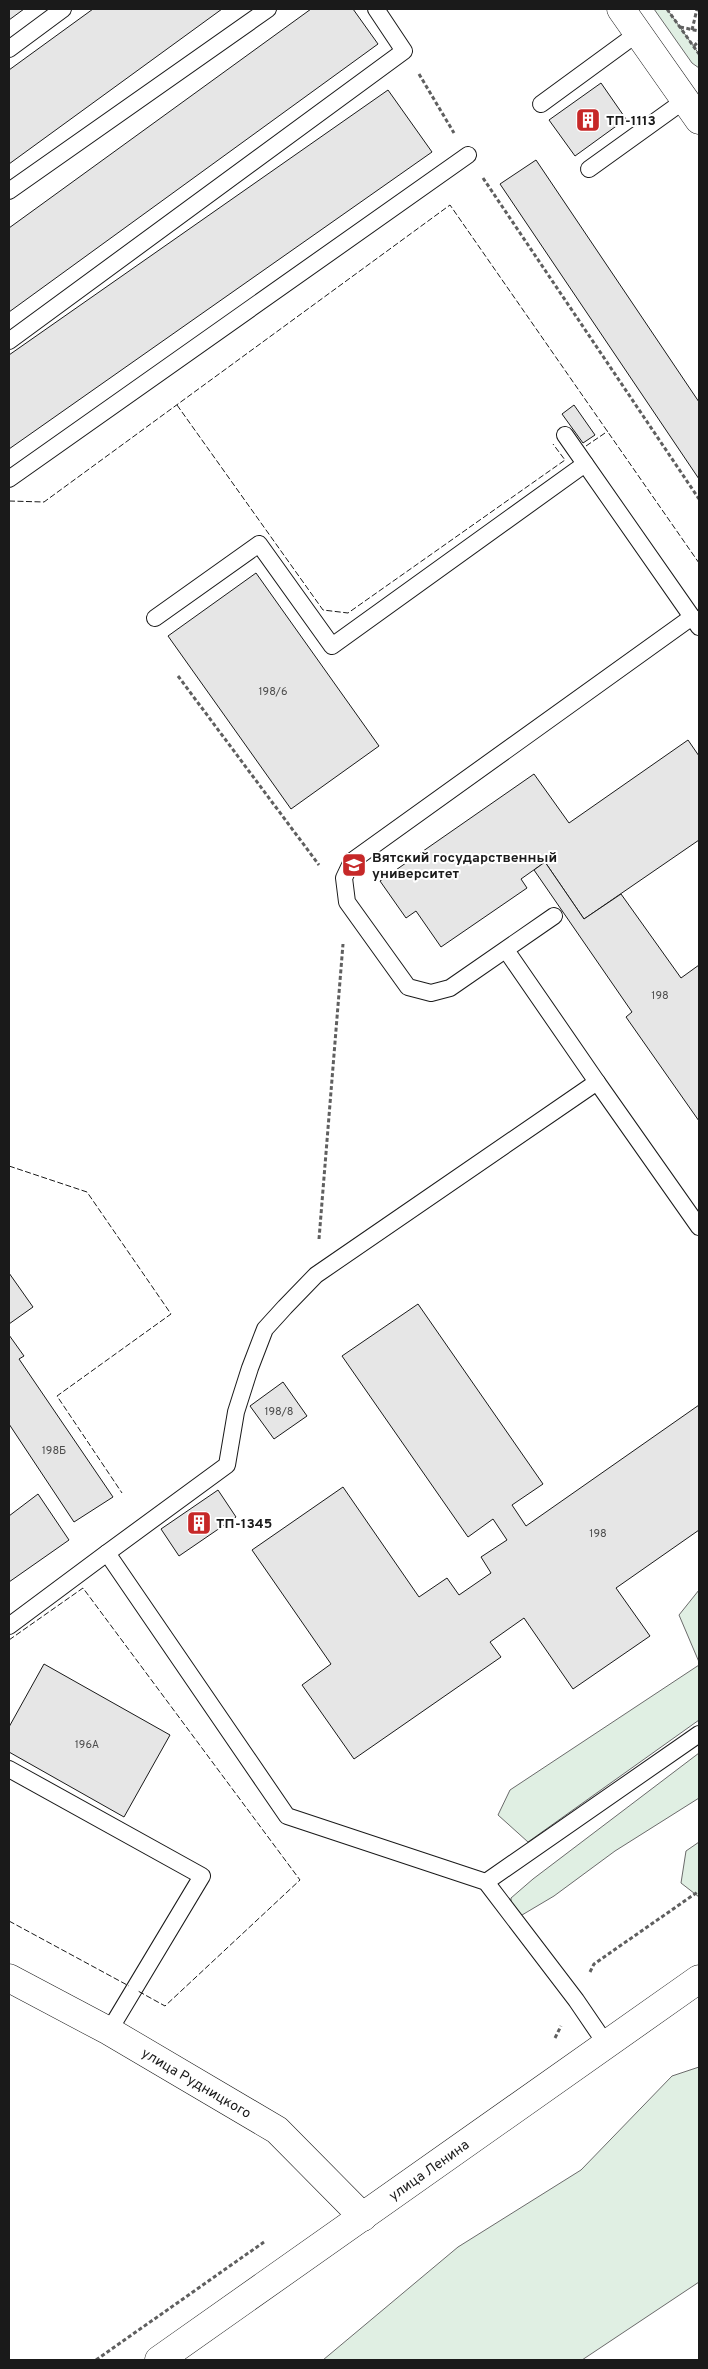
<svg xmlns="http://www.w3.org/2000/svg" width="708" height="2369" font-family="Overpass,sans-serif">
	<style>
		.green { fill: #e0efe3; stroke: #6a6a6a }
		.building { fill: #e6e6e6; stroke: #1a1a1a }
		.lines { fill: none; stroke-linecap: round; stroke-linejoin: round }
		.service-casing { stroke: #1a1a1a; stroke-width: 18 }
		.minor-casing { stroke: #1a1a1a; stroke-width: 29 }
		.primary-casing { stroke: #1a1a1a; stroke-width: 29 }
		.path { stroke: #5f5f5f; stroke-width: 3; stroke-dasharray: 4 2.5; stroke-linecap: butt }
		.service { stroke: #fff; stroke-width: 16 }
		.minor { stroke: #fff; stroke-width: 28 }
		.primary { stroke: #fff; stroke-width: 28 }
		.fence { stroke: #1a1a1a; stroke-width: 1; stroke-dasharray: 6 2.5; stroke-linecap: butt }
		.labels { text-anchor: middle; stroke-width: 4; stroke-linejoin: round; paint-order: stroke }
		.number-label { font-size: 11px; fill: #4d4d4d }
		.poi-label { font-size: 14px; font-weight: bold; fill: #1a1a1a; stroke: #fff; text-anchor: start }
		.street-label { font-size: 14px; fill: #1a1a1a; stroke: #fff }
	</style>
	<rect width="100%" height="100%" fill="#fff"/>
	<g class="green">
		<polygon points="654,9 667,9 699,54 699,68 692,63"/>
		<polygon points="699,1590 699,1662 679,1615"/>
		<polygon points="699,1665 699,1720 528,1842 498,1815 510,1790"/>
		<polygon points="699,1753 699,1798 615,1851 554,1896 522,1915 511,1909 511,1898 533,1879"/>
		<polygon points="699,1842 699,1897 681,1883 686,1851"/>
		<polygon points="699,2067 699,2282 582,2360 323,2360 458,2247 581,2170 672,2076"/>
	</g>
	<g class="building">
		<polygon points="9,9 24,9 9,20"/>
		<polygon points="93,9 222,9 9,164 9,70"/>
		<polygon points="311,9 353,9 378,44 9,312 9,228"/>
		<polygon points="601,83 626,119 575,156 549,120"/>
		<polygon points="388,90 432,152 9,449 9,355"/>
		<polygon points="536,160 699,402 699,479 500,184"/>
		<polygon points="574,405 595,435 583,443 562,414"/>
		<polygon points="256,573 379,746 291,809 168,636"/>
		<polygon points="688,740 699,756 699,840 584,919 545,862 521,879 527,888 441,947 416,911 406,918 380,881 534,774 569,823"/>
		<polygon points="545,862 584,919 621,894 681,978 699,965 699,1121 626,1017 632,1012 534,870"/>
		<polygon points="9,1273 33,1307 9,1324"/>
		<polygon points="418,1304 543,1484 512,1505 526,1526 699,1405 699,1530 616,1588 650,1636 573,1689 524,1618 490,1642 501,1657 354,1759 302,1685 331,1664 252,1550 343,1487 419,1597 447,1578 459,1595 491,1573 481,1557 507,1540 493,1519 468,1537 342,1356"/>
		<polygon points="9,1335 24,1356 19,1359 113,1497 74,1522 9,1424"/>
		<polygon points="283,1382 307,1416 274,1439 250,1406"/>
		<polygon points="218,1490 236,1517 179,1556 161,1529"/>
		<polygon points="38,1494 69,1540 9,1582 9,1516"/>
		<polygon points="44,1664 170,1735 124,1817 9,1752 9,1727"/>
	</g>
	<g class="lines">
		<defs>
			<g id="service">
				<polyline points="9,49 63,9"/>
				<polyline points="541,104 638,33"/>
				<polyline points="589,169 685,100"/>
				<polyline points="9,191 268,9"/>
				<polyline points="9,341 404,51 376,9"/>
				<polyline points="565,435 699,627"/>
				<polyline points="9,479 468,155"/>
				<polyline points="155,618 259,544 332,646 585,464"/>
				<polyline points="554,916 450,988 431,993 408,987 347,902 344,878 352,861 692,617"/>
				<polyline points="597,1082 699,1227"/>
				<polyline points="107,1553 227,1465 236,1412 250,1368 265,1329 285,1307 316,1275 597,1082 506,950"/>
				<polyline points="9,1626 107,1553 287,1816 486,1882 576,2000 606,2044"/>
				<polyline points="9,1769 202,1876 109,2031"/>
				<polyline points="486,1882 699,1734"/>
			</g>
			<g id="minor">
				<polyline points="621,9 699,120"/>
				<path id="s1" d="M 9,1978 L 109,2031 L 277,2130 L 363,2217"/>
			</g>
			<g id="primary">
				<path id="s2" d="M 159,2360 L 699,1979"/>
			</g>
		</defs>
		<use href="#service" class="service-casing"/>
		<use href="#minor" class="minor-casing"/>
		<use href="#primary" class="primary-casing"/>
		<g class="path">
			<polyline points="667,9 699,54"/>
			<polyline points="680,27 699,31"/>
			<polyline points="692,30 697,9"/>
			<polyline points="694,46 699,41"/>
			<polyline points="419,74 454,133"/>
			<polyline points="483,178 699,499"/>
			<polyline points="178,676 319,865"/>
			<polyline points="319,1239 343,944"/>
			<polyline points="590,1972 594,1964 699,1891"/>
			<polyline points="555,2038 561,2026"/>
			<polyline points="96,2360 264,2242"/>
		</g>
		<use href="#service" class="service"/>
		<use href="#minor" class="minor"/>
		<use href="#primary" class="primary"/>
		<g class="fence">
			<polyline points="177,405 323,610 348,613 565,460 553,444"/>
			<polyline points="586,446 608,431"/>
			<polyline points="9,501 44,502 450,205 699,563"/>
			<polyline points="9,1166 87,1192 171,1314 57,1396 122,1493"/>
			<polyline points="9,1640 83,1588 300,1880 165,2006 138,1991"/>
			<polyline points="9,1921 129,1986"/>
		</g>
	</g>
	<defs>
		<symbol id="building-square" viewBox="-11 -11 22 22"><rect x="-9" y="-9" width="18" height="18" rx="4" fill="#c62828" stroke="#fff"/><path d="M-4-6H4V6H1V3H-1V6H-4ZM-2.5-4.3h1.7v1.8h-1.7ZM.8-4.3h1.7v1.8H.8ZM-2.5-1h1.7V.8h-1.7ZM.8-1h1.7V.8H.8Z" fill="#fff"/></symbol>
		<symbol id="university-square" viewBox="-11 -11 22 22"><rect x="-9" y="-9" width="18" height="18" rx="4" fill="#c62828" stroke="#fff"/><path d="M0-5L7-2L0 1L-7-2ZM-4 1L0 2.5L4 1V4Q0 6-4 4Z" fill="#fff"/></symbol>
	</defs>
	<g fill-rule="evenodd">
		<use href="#building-square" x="574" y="106" width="28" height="28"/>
		<use href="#university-square" x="340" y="851" width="28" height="28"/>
		<use href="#building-square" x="185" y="1509" width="28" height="28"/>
	</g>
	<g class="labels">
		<g class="number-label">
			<text x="273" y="695">198/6</text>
			<text x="660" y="999">198</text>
			<text x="279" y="1415">198/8</text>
			<text x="54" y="1454">198Б</text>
			<text x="598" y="1537">198</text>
			<text x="87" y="1748">196А</text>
		</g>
		<g class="poi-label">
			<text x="606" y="125">ТП-1113</text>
			<text x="372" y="862">Вятский государственный<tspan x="372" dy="16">университет</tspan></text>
			<text x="216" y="1528">ТП-1345</text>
		</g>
		<g class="street-label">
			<text dy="5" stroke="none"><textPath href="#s1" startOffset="215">улица Рудницкого</textPath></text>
			<text dy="5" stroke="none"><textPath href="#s2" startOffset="330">улица Ленина</textPath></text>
		</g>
	</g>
	<rect width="708" height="2369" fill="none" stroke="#1a1a1a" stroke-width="20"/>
</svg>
